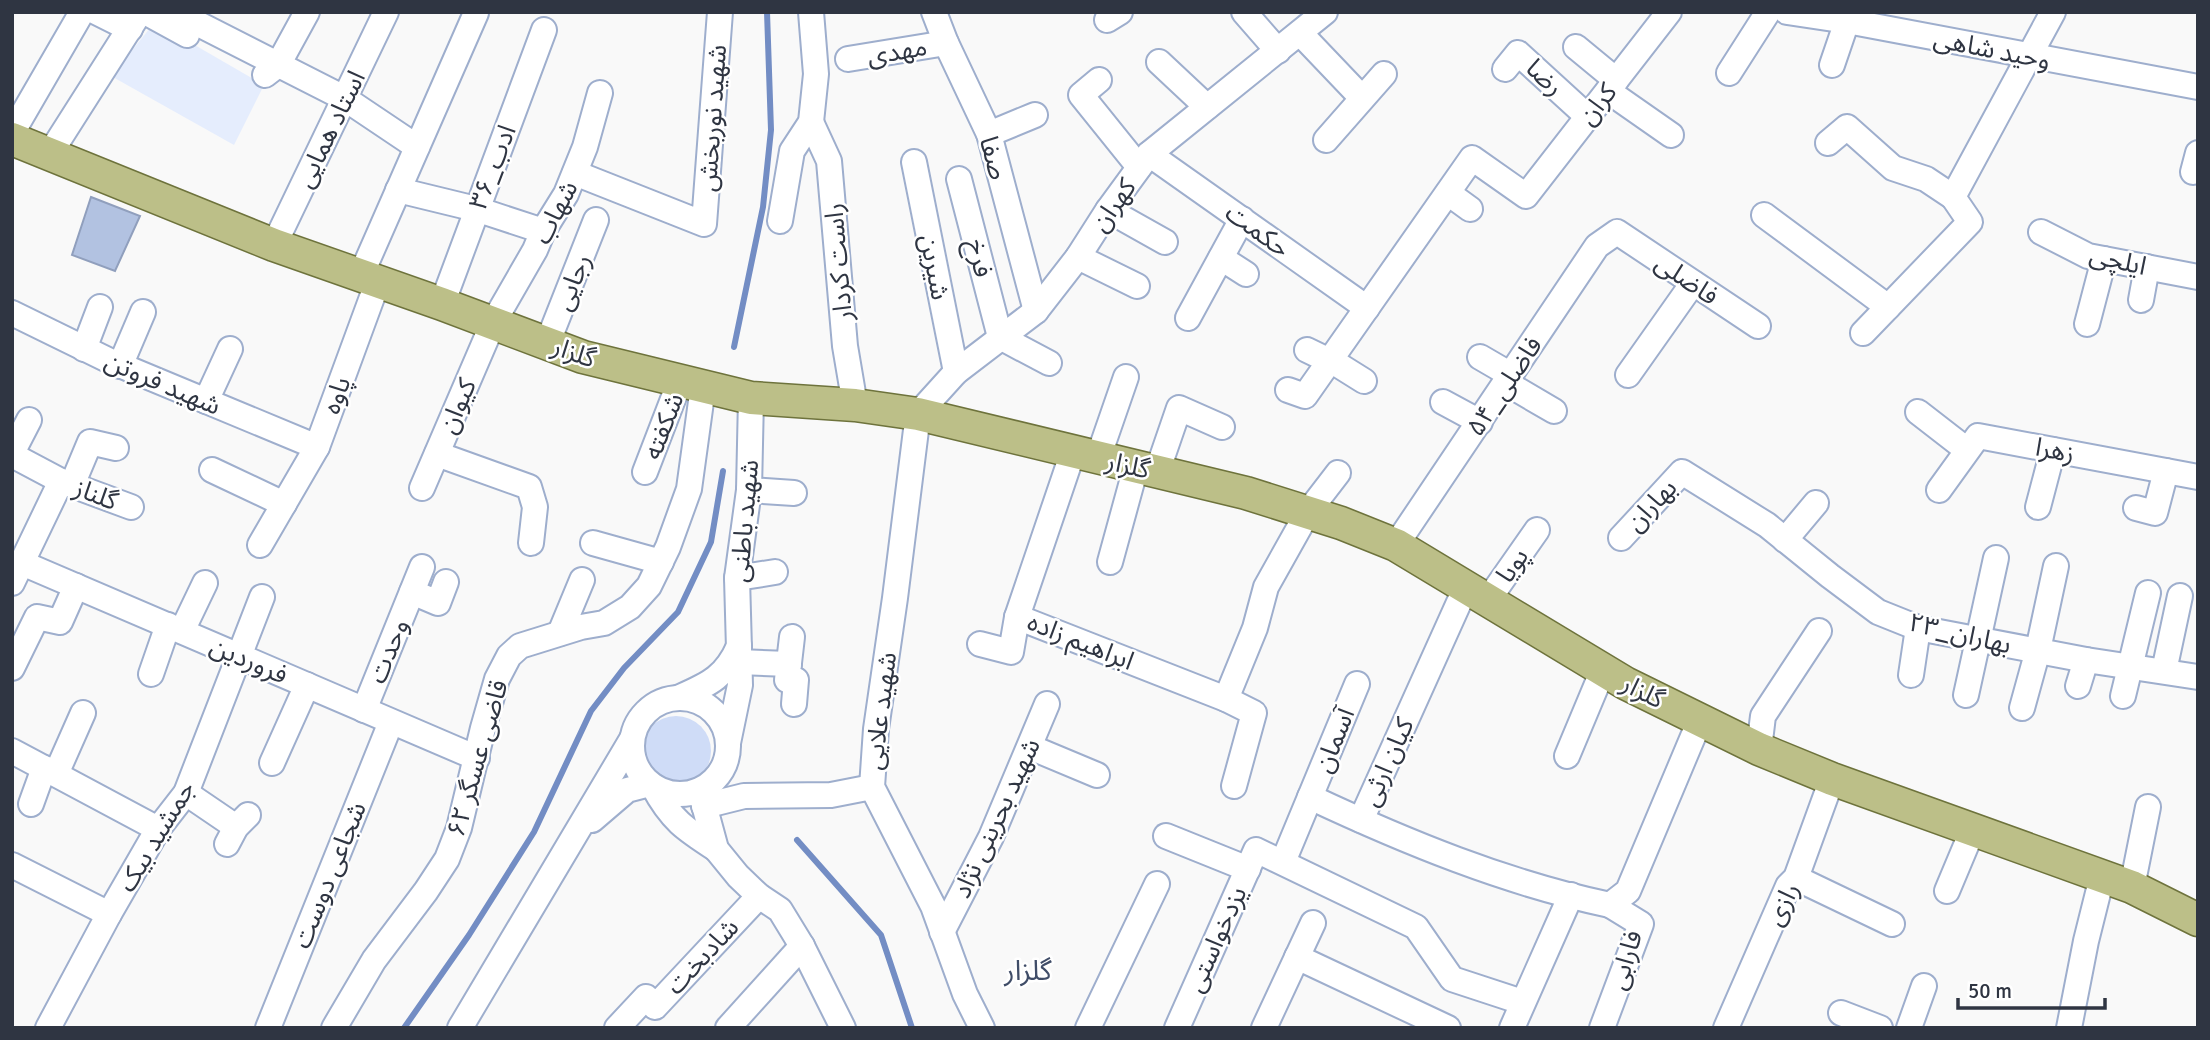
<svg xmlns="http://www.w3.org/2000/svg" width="2210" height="1040" font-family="Signika,'Noto Sans Arabic',sans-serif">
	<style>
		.built { fill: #e5edfd }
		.green { fill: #cfdcf7 }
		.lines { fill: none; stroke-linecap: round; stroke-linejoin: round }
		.stream { stroke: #738dc4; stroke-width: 6 }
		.building { fill: #b2c2e1; stroke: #909fbd; stroke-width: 2 }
		.minor-casing { stroke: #9eaecd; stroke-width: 28 }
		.major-casing { stroke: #6e733c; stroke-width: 35 }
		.minor { stroke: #fff; stroke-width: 24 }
		.major { stroke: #bcbf88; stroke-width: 32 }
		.labels { text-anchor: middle; stroke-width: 5; stroke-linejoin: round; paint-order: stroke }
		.street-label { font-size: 26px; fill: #2f3542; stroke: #fff }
		.neighbourhood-label { font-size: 28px; fill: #404d68; stroke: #fff }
	</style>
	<rect width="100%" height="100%" fill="#f9f9f9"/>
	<polygon class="built" points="155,22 264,85 234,145 111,76"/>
	<circle class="green" cx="676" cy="751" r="35"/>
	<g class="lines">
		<g class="stream">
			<polyline points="734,347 763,207 771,130 767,12"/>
			<polyline points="797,840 881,935 912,1028"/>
			<polyline points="404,1028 469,935 534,832 591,711 624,668 678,612 711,542 723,471"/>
		</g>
	</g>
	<polygon class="building" points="91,197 140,216 115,271 72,255"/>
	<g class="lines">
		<defs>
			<g id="minor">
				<polyline points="96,12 130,29"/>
				<polyline points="145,12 187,35"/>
				<polyline points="175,12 344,98 417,147"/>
				<polyline points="934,12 946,43 989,134 1036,311"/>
				<polyline points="1244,12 1278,51"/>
				<polyline points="1787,12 1847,21 2198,87"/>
				<polyline points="1107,20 1120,12"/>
				<polyline points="1300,33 1362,98"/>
				<polyline points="1576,47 1616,80"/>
				<polyline points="848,59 946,43"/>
				<polyline points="1159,62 1207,107"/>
				<polyline points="1832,65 1847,21"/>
				<polyline points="1505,69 1518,53 1588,117"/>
				<polyline points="1729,73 1768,12"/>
				<polyline points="265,75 278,65 307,12"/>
				<polyline points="1099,80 1081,95 1139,167"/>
				<polyline points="1608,91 1671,135"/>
				<polyline points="811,122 829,161 845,346 855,405"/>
				<polyline points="12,133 82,12"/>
				<polyline points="989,134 1035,115"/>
				<polyline points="1326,140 1384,74"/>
				<polyline points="1828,143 1847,127 1893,168 1926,179 1953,197"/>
				<polyline points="1149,154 1367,308"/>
				<polyline points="49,155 140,12"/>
				<polyline points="914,162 956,372"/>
				<polyline points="2193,172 2198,153"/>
				<polyline points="575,173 704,224 720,12"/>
				<polyline points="959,179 1000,337 1049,363"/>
				<polyline points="398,190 476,209 543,231"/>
				<polyline points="1448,193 1470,209"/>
				<polyline points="1108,210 1165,242"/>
				<polyline points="1764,215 1888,307"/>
				<polyline points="780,221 792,151 811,122 816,74 811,12"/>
				<polyline points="2041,232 2088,256 2198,277"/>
				<polyline points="274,245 386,12"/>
				<polyline points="1078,257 1137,286"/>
				<polyline points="1221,258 1246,274"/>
				<polyline points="361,275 476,13"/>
				<polyline points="2141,300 2147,267"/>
				<polyline points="442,304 544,30"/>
				<polyline points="12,313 110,361 317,447"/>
				<polyline points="1188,318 1242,219"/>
				<polyline points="2087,324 2104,259"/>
				<polyline points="1863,333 1970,222 1953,197 2053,12"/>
				<polyline points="547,344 596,220"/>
				<polyline points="84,349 100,307"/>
				<polyline points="1307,350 1340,366 1364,381"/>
				<polyline points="1480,357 1511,375"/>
				<polyline points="120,366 143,312"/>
				<polyline points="1628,375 1693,283"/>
				<polyline points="1506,383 1554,411"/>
				<polyline points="1288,390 1305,396 1472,158 1526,196 1669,12"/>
				<polyline points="206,401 230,349"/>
				<polyline points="1443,402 1480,422"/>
				<polyline points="1918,412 1967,450"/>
				<polyline points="1073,452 1017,617 1226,699 1255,628 1266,587 1308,512 1338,473"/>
				<polyline points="12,453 29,420"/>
				<polyline points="437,454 529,487 535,507 531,543"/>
				<polyline points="12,455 61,481 131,507"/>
				<polyline points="1098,458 1126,377"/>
				<polyline points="212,470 284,504"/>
				<polyline points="645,472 680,381"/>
				<polyline points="1157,472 1179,408 1222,427"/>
				<polyline points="72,485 90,442 116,448"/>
				<polyline points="422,488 493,323 535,250 543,231 566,194 585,147 600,93"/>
				<polyline points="749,490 794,493"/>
				<polyline points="1939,490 1978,436 2198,477"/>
				<polyline points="2038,507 2053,450"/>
				<polyline points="2136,508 2155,513 2166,471"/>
				<polyline points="1621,538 1682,472 1767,525 1830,576 1878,612 1918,628 2086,660 2198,677"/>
				<polyline points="1785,540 1816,503"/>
				<polyline points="593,543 661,562"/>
				<polyline points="260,545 317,447 378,281"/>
				<polyline points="1396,545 1597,246 1617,232 1758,326"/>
				<polyline points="1110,562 1136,467"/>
				<polyline points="22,563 477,758"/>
				<polyline points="737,578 775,572"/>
				<polyline points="12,583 61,481"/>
				<polyline points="412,592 438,603 446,582"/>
				<polyline points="1488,600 1537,530"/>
				<polyline points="182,631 205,583"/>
				<polyline points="560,633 582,580"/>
				<polyline points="792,637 787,680 796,680 794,704"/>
				<polyline points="980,644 1011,652 1017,617"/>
				<polyline points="739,662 789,664"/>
				<polyline points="12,668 37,617 60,622 76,586"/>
				<polyline points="2164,671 2180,596"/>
				<polyline points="151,674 168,625"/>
				<polyline points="1911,675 1918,628"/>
				<polyline points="2078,686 2086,660"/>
				<polyline points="1966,695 1996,558"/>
				<polyline points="2123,696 2148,593"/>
				<path d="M 680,697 C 710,684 726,676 739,646"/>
				<circle cx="680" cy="746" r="48"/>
				<polyline points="1226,699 1254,713 1234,786"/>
				<polyline points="2022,708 2038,650 2056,566"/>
				<polyline points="364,710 422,567"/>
				<polyline points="728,743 740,685 737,578 749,490 751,398"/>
				<polyline points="1030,747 1097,775"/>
				<polyline points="1759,749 1763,716 1819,631"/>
				<polyline points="12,751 158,829"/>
				<polyline points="1567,756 1603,670"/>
				<polyline points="272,763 307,685"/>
				<polyline points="56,774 83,713"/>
				<path d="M 653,786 C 671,820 685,829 716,849"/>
				<polyline points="700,790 716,849 738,876 759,896 780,910 802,946 843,1028"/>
				<polyline points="186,793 236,827"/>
				<path d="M 1310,797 C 1406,842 1506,883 1610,905 L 1628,891 L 1700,720"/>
				<polyline points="31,804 44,768"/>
				<polyline points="704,806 744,796 831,795 872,787"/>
				<polyline points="592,820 627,790 650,784"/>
				<polyline points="1361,820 1466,587"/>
				<polyline points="1166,836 1248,869"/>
				<polyline points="227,844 236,827 248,815"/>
				<polyline points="1283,862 1357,684"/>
				<polyline points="12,865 109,914"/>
				<polyline points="1796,878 1892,924"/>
				<polyline points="2132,887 2148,807"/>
				<polyline points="1947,891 1973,829"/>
				<polyline points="942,932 991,837 1047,704"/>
				<polyline points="1297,957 1448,1028"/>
				<polyline points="1841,1013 1880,1028"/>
				<polyline points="48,1028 109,914 158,829 186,793 262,597"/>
				<polyline points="268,1028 391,722"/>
				<polyline points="334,1028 374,960 426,891 447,859 459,828 483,728 497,679 509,656 520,646 581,627 604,623 630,607 649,586 668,547 689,489 703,387"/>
				<polyline points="460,1028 632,739"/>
				<polyline points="617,1028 646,997 655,1007 759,896"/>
				<polyline points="728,1028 802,946"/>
				<polyline points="982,1028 965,994 933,906 872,787 876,729 895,598 918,414 956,372 1036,311 1078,257 1108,210 1149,154 1325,12"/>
				<polyline points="1088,1028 1157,884"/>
				<polyline points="1177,1028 1256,850 1416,927 1452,979 1522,1002"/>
				<polyline points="1264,1028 1313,923"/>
				<polyline points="1512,1028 1571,895"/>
				<polyline points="1602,1028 1641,924 1610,905"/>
				<polyline points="1726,1028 1788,886 1796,878 1832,779"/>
				<polyline points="1909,1028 1924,986"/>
				<polyline points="2069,1028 2086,941 2102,877"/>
			</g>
			<polyline id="major" points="12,139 274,245 442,304 583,357 751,398 855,405 918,414 1246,493 1341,523 1396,545 1625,683 1759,749 1832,779 2132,887 2198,920"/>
		</defs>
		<use href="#minor" class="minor-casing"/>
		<use href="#major" class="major-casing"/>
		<use href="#minor" class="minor"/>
		<use href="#major" class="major"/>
	</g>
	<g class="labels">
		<g class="street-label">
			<text transform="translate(1992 49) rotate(11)" y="9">وحید شاهی</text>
			<text transform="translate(897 51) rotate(-10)" y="9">مهدی</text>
			<text transform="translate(1545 77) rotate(43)" y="9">رضا</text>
			<text transform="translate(1597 104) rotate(-52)" y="9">کران</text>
			<text transform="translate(712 118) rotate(-86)" y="9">شهید نوربخش</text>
			<text transform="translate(330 129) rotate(-64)" y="9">استاد همایی</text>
			<text transform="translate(994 158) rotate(75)" y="9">صفا</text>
			<text transform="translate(492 167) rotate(-69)" y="9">۳۶_ادب</text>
			<text transform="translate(1113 205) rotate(-55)" y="9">کهران</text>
			<text transform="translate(555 212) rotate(-63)" y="9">شهاب</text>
			<text transform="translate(1258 230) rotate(36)" y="9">حکمت</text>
			<text transform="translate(980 258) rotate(76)" y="9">فرخ</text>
			<text transform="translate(2118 260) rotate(13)" y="9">ایلچی</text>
			<text transform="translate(838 262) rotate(-95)" y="9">راست کردار</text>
			<text transform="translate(935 267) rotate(79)" y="9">شیرین</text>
			<text transform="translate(1687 279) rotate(34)" y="9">فاضلی</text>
			<text transform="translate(572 282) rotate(-68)" y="9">رجایی</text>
			<text transform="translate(574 352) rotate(19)" y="9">گلزار</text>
			<text transform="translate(163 383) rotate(23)" y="9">شهید فروتن</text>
			<text transform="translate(1504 386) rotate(-56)" y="9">۵۴_فاضلی</text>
			<text transform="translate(336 395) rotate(-70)" y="9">پاوه</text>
			<text transform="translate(457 406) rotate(-67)" y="9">کیوان</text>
			<text transform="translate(663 426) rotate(-69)" y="9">شکفته</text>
			<text transform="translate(2055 450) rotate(11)" y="9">زهرا</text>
			<text transform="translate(1128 465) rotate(13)" y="9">گلزار</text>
			<text transform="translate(96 494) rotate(21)" y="9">گلناز</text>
			<text transform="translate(1651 505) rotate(-47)" y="9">بهاران</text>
			<text transform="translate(744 521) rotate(-85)" y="9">شهید باطنی</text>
			<text transform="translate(1512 565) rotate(-55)" y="9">پویا</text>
			<text transform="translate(1960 633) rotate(13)" y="9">۲۳_بهاران</text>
			<text transform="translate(1081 641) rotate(22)" y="9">ابراهیم زاده</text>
			<text transform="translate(388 651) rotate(-68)" y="9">وحدت</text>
			<text transform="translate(249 660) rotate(23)" y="9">فروردین</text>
			<text transform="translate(1643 691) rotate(27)" y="9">گلزار</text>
			<text transform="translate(880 711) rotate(-83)" y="9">شهید علایی</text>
			<text transform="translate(1334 740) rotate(-68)" y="9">آسمان</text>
			<text transform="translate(477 758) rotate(-74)" y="9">قاضی عسگر ۶۲</text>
			<text transform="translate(1387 762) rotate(-66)" y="9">کیان ارثی</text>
			<text transform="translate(996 818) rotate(-65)" y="9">شهید بحرینی نژاد</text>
			<text transform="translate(156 836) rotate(-59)" y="9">جمشید بیک</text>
			<text transform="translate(329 875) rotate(-68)" y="9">شجاعی دوست</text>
			<text transform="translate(1782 904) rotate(-63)" y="9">رازی</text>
			<text transform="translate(1216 939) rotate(-66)" y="9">یزدخواستی</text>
			<text transform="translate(702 956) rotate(-47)" y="9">شادبخت</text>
			<text transform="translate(1625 960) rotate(-73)" y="9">فارابی</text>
		</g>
		<g class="neighbourhood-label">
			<text x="1028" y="980">گلزار</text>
		</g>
	</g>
	<rect width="2210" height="1040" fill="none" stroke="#2f3542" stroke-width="28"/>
	<path d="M1958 998v10h147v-10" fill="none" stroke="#2f3542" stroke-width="3.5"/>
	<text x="1968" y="998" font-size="21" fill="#2f3542" stroke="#ffffff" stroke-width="5" paint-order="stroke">50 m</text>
</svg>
